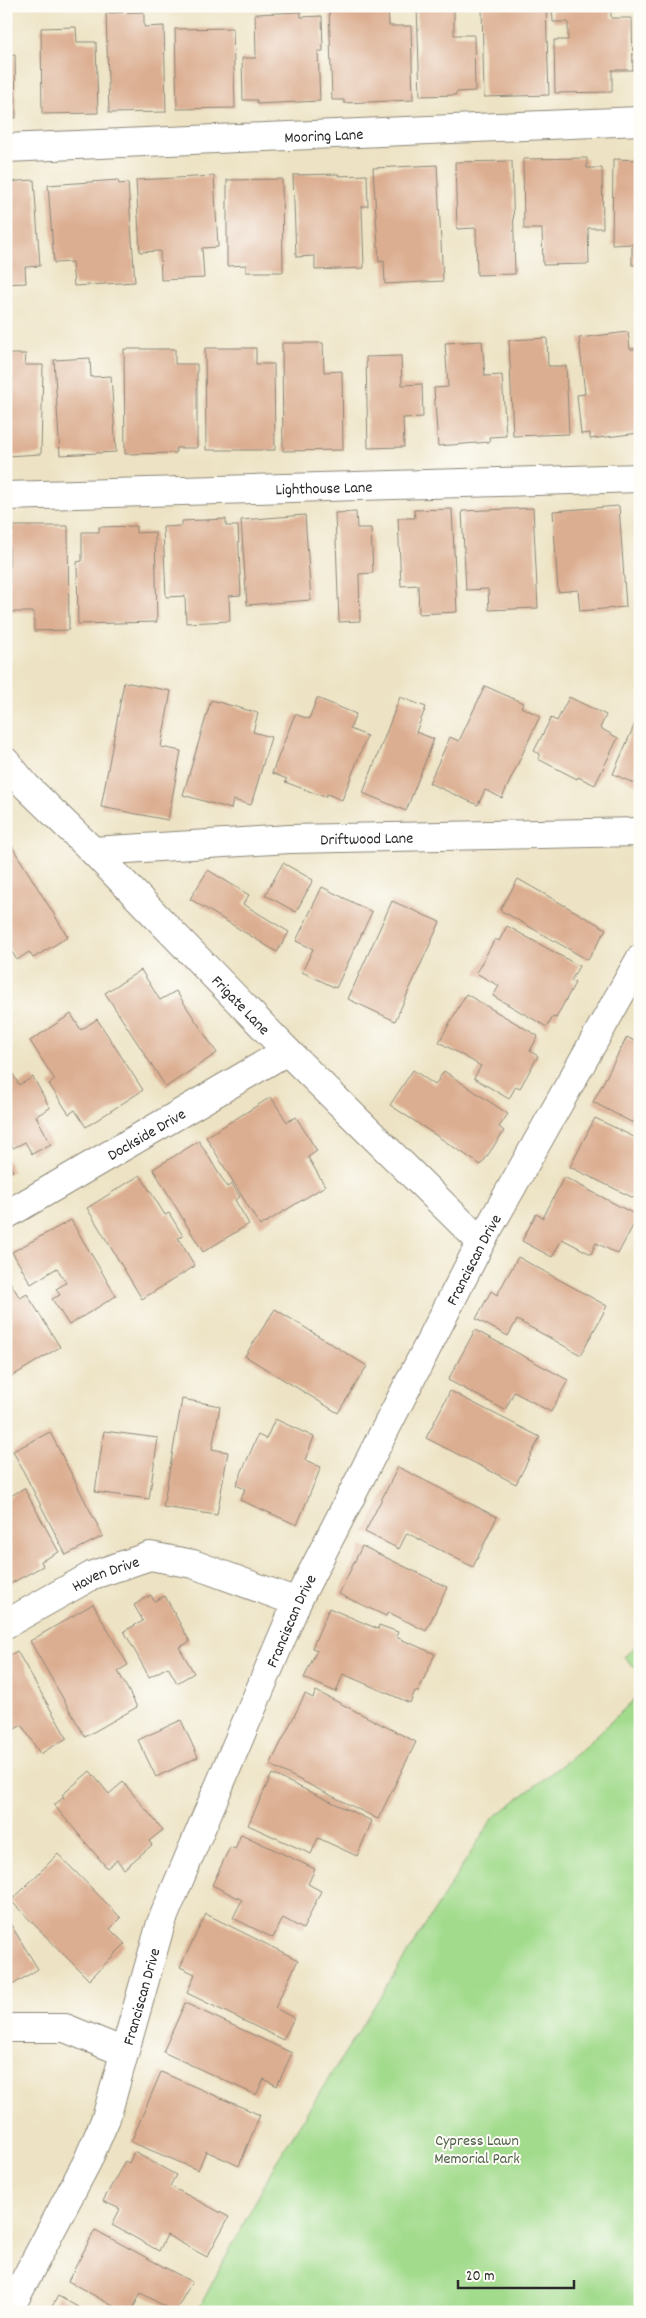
<svg xmlns="http://www.w3.org/2000/svg" width="646" height="2318" font-family="Dekko,sans-serif">
	<style>
		.green { fill: #a3db8d; stroke: #67835c }
		.building { fill: #dcae91 }
		.lines { fill: none; stroke-linecap: round; stroke-linejoin: round }
		.minor-casing { stroke: #8c8778; stroke-width: 30 }
		.minor { stroke: #fff; stroke-width: 28 }
		.labels { text-anchor: middle; stroke-width: 4; stroke-linejoin: round; paint-order: stroke }
		.street-label { font-size: 16px; fill: #2b2b2b; stroke: #fdfcf7 }
		.park-label { font-size: 16px; fill: #4f6048; stroke: #fdfcf7 }
	</style>
	<rect width="100%" height="100%" fill="#fdfcf7"/>
	<filter id="ink" filterUnits="userSpaceOnUse"><feTurbulence type="fractalNoise" baseFrequency=".02" numOctaves="2"/><feDisplacementMap in="SourceGraphic" scale="10" xChannelSelector="R" yChannelSelector="G"/><feConvolveMatrix kernelMatrix="1 2 1 2 8 2 1 2 1" color-interpolation-filters="sRGB"/></filter>
	<filter id="wash" filterUnits="userSpaceOnUse"><feTurbulence type="fractalNoise" baseFrequency=".0096" numOctaves="4" result="noise"/><feDisplacementMap in="SourceGraphic" scale="20" xChannelSelector="R" yChannelSelector="G"/><feGaussianBlur stdDeviation="1.12" result="paint"/><feColorMatrix in="noise" values="0 0 0 0 0 0 0 0 0 0 0 0 0 0 0 0 0 1.4 0 .05"/><feComposite in="paint" operator="in"/></filter>
	<g filter="url(#wash)">
		<rect width="100%" height="100%" fill="#ede3c4"/>
		<g class="green">
			<polygon points="640,1642 640,1672 624,1657"/>
			<polygon points="640,1694 640,2312 197,2312 276,2162 492,1819 581,1750"/>
		</g>
		<g id="blocks">
			<g class="building">
				<polygon points="329,6 388,6 389,26 411,26 413,100 344,103 344,100 332,100"/>
				<polygon points="417,6 454,6 454,35 474,35 475,91 456,92 456,95 420,96"/>
				<polygon points="482,6 546,6 549,95 484,97"/>
				<polygon points="552,6 611,6 611,18 632,18 633,70 612,70 612,92 555,93 554,40 568,40 568,22 553,22"/>
				<polygon points="144,12 144,27 164,26 166,112 109,113 106,13"/>
				<polygon points="301,12 301,17 322,16 323,51 318,51 320,101 257,104 257,100 243,100 242,58 256,58 255,14"/>
				<polygon points="76,27 77,42 96,42 98,113 42,114 41,28"/>
				<polygon points="233,28 235,108 177,109 175,29"/>
				<polygon points="15,55 16,118 6,118 6,56"/>
				<polygon points="587,158 587,168 602,168 603,228 588,228 589,264 543,265 542,229 524,229 523,159"/>
				<polygon points="613,159 640,160 640,265 632,265 632,244 612,245"/>
				<polygon points="512,161 515,274 477,275 476,228 457,229 455,162"/>
				<polygon points="437,165 443,281 385,284 384,261 379,262 373,168"/>
				<polygon points="339,174 338,176 367,175 368,206 362,206 364,268 315,270 315,256 296,257 293,175"/>
				<polygon points="214,176 218,247 202,248 204,278 161,280 160,251 140,252 136,180"/>
				<polygon points="282,179 283,272 246,272 246,265 227,266 227,180"/>
				<polygon points="34,180 40,266 25,267 26,283 6,284 6,182"/>
				<polygon points="118,180 119,184 128,183 135,282 74,286 72,262 54,263 48,185"/>
				<polygon points="628,332 630,349 640,349 639,433 590,439 590,433 581,434 577,395 585,394 579,338"/>
				<polygon points="547,338 548,366 566,366 569,434 513,436 509,340"/>
				<polygon points="482,341 485,376 502,375 506,436 489,437 490,442 438,446 434,388 448,387 445,343"/>
				<polygon points="282,343 323,343 324,372 342,371 343,450 283,451"/>
				<polygon points="205,348 256,348 256,364 274,364 275,450 206,450"/>
				<polygon points="124,349 175,349 175,364 197,364 197,448 176,448 176,453 125,454"/>
				<polygon points="6,354 26,354 25,365 43,365 41,454 6,456"/>
				<polygon points="401,356 402,385 422,384 423,417 403,418 404,447 368,448 366,357"/>
				<polygon points="90,358 91,377 111,376 116,452 60,455 54,360"/>
				<polygon points="619,506 626,607 580,611 578,590 558,592 553,511"/>
				<polygon points="533,508 538,608 489,610 488,589 466,590 462,511"/>
				<polygon points="452,509 457,612 419,614 418,585 401,586 398,518 415,518 414,510"/>
				<polygon points="356,512 357,528 371,528 373,573 359,574 360,621 339,622 335,513"/>
				<polygon points="305,515 311,600 247,605 241,520"/>
				<polygon points="226,519 226,526 238,526 241,595 229,596 230,621 186,623 185,596 166,597 163,527 182,526 182,521"/>
				<polygon points="13,526 68,526 69,630 34,631 34,612 9,612 9,533 13,533"/>
				<polygon points="136,526 136,533 155,532 157,622 78,624 77,562 82,561 82,532 99,532 99,527"/>
				<polygon points="124,682 171,691 161,747 181,751 168,820 101,807"/>
				<polygon points="485,686 523,703 521,707 540,716 502,798 485,790 478,805 429,783 450,737 459,741"/>
				<polygon points="400,697 426,707 416,732 434,739 406,811 363,793"/>
				<polygon points="569,697 606,715 600,728 618,738 595,785 578,777 577,779 538,759 540,754 534,751 551,718 557,721"/>
				<polygon points="317,698 356,714 350,729 367,736 342,800 327,794 325,797 285,782 287,779 272,773 295,714 309,719"/>
				<polygon points="211,700 258,713 253,732 271,737 251,805 233,800 231,809 183,795"/>
				<polygon points="640,712 640,786 613,774"/>
				<polygon points="11,845 68,937 33,958 29,952 17,960 6,943 6,848"/>
				<polygon points="283,863 313,880 296,912 265,895"/>
				<polygon points="208,870 249,895 243,904 289,932 277,952 190,899"/>
				<polygon points="518,879 606,929 588,960 500,910"/>
				<polygon points="322,887 372,912 336,988 302,972 313,949 296,941"/>
				<polygon points="392,901 440,922 395,1021 348,999"/>
				<polygon points="507,926 579,966 571,981 575,983 556,1018 553,1017 547,1027 493,996 499,986 476,973 495,939 499,941"/>
				<polygon points="141,970 160,1000 176,991 217,1053 166,1087 105,993"/>
				<polygon points="466,994 538,1036 530,1051 538,1056 520,1088 516,1086 509,1099 474,1078 481,1066 439,1042"/>
				<polygon points="71,1014 81,1030 97,1019 143,1090 86,1127 75,1110 69,1114 49,1084 55,1080 30,1041"/>
				<polygon points="627,1037 640,1044 640,1110 633,1123 593,1102"/>
				<polygon points="6,1062 19,1085 33,1077 50,1108 36,1116 51,1144 32,1154 25,1142 13,1148 6,1136"/>
				<polygon points="413,1070 435,1085 444,1071 508,1114 499,1127 504,1131 481,1165 390,1105"/>
				<polygon points="271,1097 287,1122 296,1117 317,1151 308,1157 325,1186 260,1226 206,1137"/>
				<polygon points="595,1118 640,1140 640,1201 570,1167"/>
				<polygon points="199,1141 227,1187 232,1184 240,1197 235,1200 249,1224 203,1252 153,1169"/>
				<polygon points="6,1158 13,1171 6,1175"/>
				<polygon points="140,1175 165,1215 169,1213 183,1236 178,1238 195,1266 142,1299 87,1208"/>
				<polygon points="564,1177 638,1216 618,1254 596,1243 591,1254 562,1239 552,1257 522,1241 536,1214 543,1218"/>
				<polygon points="71,1220 116,1296 69,1325 52,1299 60,1295 56,1289 66,1283 57,1268 31,1284 12,1252"/>
				<polygon points="518,1257 607,1306 581,1355 517,1320 508,1336 476,1319 491,1291 497,1295"/>
				<polygon points="6,1276 20,1298 27,1294 60,1347 6,1380"/>
				<polygon points="275,1309 367,1366 338,1413 245,1356"/>
				<polygon points="475,1330 568,1380 551,1412 514,1392 505,1410 448,1380"/>
				<polygon points="450,1391 540,1437 516,1484 426,1438"/>
				<polygon points="182,1399 220,1406 212,1449 228,1452 217,1515 163,1507"/>
				<polygon points="275,1419 314,1437 305,1460 321,1467 297,1525 240,1500 245,1489 236,1485 258,1435 266,1439"/>
				<polygon points="104,1431 158,1438 149,1499 95,1492"/>
				<polygon points="50,1432 103,1536 66,1555 13,1451"/>
				<polygon points="398,1467 497,1517 473,1567 407,1533 399,1549 365,1532"/>
				<polygon points="24,1488 59,1552 41,1561 43,1566 10,1584 6,1577 6,1499"/>
				<polygon points="362,1546 447,1587 426,1631 388,1612 386,1616 339,1594"/>
				<polygon points="151,1595 154,1601 165,1596 190,1642 179,1647 194,1673 177,1683 168,1667 149,1677 124,1631 143,1621 134,1605"/>
				<polygon points="93,1604 128,1665 118,1671 137,1707 85,1737 30,1641"/>
				<polygon points="329,1608 378,1629 379,1625 398,1632 396,1637 435,1654 418,1692 415,1691 410,1703 343,1674 336,1692 304,1678 317,1650 312,1648"/>
				<polygon points="17,1651 67,1738 40,1754 22,1725 6,1734 6,1657"/>
				<polygon points="316,1691 416,1742 378,1819 270,1765 305,1694 313,1698"/>
				<polygon points="181,1720 198,1757 156,1777 138,1740"/>
				<polygon points="90,1771 109,1794 123,1782 163,1830 149,1841 152,1845 124,1869 117,1860 107,1868 54,1805 64,1797 62,1795"/>
				<polygon points="272,1774 372,1821 357,1856 318,1838 311,1854 248,1825"/>
				<polygon points="241,1834 315,1869 308,1884 321,1891 303,1929 283,1918 273,1938 233,1918 242,1900 212,1885 230,1847 235,1849"/>
				<polygon points="58,1854 121,1918 110,1929 125,1944 89,1980 11,1901"/>
				<polygon points="206,1914 298,1960 275,2008 294,2018 283,2040 187,1993 195,1974 180,1967"/>
				<polygon points="6,1917 38,1969 6,1989"/>
				<polygon points="185,2003 292,2053 277,2086 264,2079 256,2095 163,2052"/>
				<polygon points="161,2072 260,2115 239,2166 206,2151 198,2170 131,2142"/>
				<polygon points="134,2152 176,2175 170,2186 229,2217 207,2257 167,2235 159,2251 112,2225 120,2209 103,2201 125,2161 129,2163"/>
				<polygon points="95,2230 192,2282 175,2312 141,2293 131,2312 124,2312 68,2281"/>
				<polygon points="58,2296 87,2312 49,2312"/>
			</g>
		</g>
	</g>
	<g filter="url(#ink)">
		<use href="#blocks" fill-opacity="0" stroke="#8c8778" stroke-width="1"/>
		<g class="lines">
			<defs>
				<g id="minor">
					<path id="s1" d="M 6,148 L 640,121"/>
					<path id="s2" d="M 6,496 L 640,478"/>
					<path id="s3" d="M 6,762 L 26,786 L 93,851 L 287,1051 L 481,1242"/>
					<path id="s4" d="M 93,851 L 290,839 L 640,832"/>
					<path id="s5" d="M 6,1215 L 287,1051"/>
					<path id="s6" d="M 6,1624 L 93,1575 L 150,1556 L 193,1564 L 297,1602"/>
					<polyline points="6,2028 65,2028 124,2052"/>
					<path id="s7" d="M 8,2312 L 87,2162 L 106,2118 L 161,1923 L 297,1602 L 481,1242 L 640,959"/>
				</g>
			</defs>
			<use href="#minor" class="minor-casing"/>
			<use href="#minor" class="minor"/>
		</g>
	</g>
	<g class="labels">
		<g class="street-label">
			<text dy="6" stroke="none"><textPath href="#s1" startOffset="318">Mooring Lane</textPath></text>
			<text dy="6" stroke="none"><textPath href="#s2" startOffset="318">Lighthouse Lane</textPath></text>
			<text dy="6" stroke="none"><textPath href="#s4" startOffset="274">Driftwood Lane</textPath></text>
			<text dy="6" stroke="none"><textPath href="#s3" startOffset="338">Frigate Lane</textPath></text>
			<text dy="6" stroke="none"><textPath href="#s5" startOffset="162">Dockside Drive</textPath></text>
			<text dy="6" stroke="none"><textPath href="#s7" startOffset="1154">Franciscan Drive</textPath></text>
			<text dy="6" stroke="none"><textPath href="#s6" startOffset="112">Haven Drive</textPath></text>
			<text dy="6" stroke="none"><textPath href="#s7" startOffset="749">Franciscan Drive</textPath></text>
			<text dy="6" stroke="none"><textPath href="#s7" startOffset="344">Franciscan Drive</textPath></text>
		</g>
		<g class="park-label">
			<text x="477" y="2145">Cypress Lawn<tspan x="477" dy="18">Memorial Park</tspan></text>
		</g>
	</g>
	<rect width="646" height="2318" fill="none" stroke="#fdfcf7" stroke-width="25"/>
	<path d="M458 2280v8h116v-8" fill="none" stroke="#2b2b2b" stroke-width="2.5"/>
	<text x="466" y="2280" font-size="15" fill="#2b2b2b" stroke="#fdfcf7" stroke-width="4" paint-order="stroke">20 m</text>
</svg>
